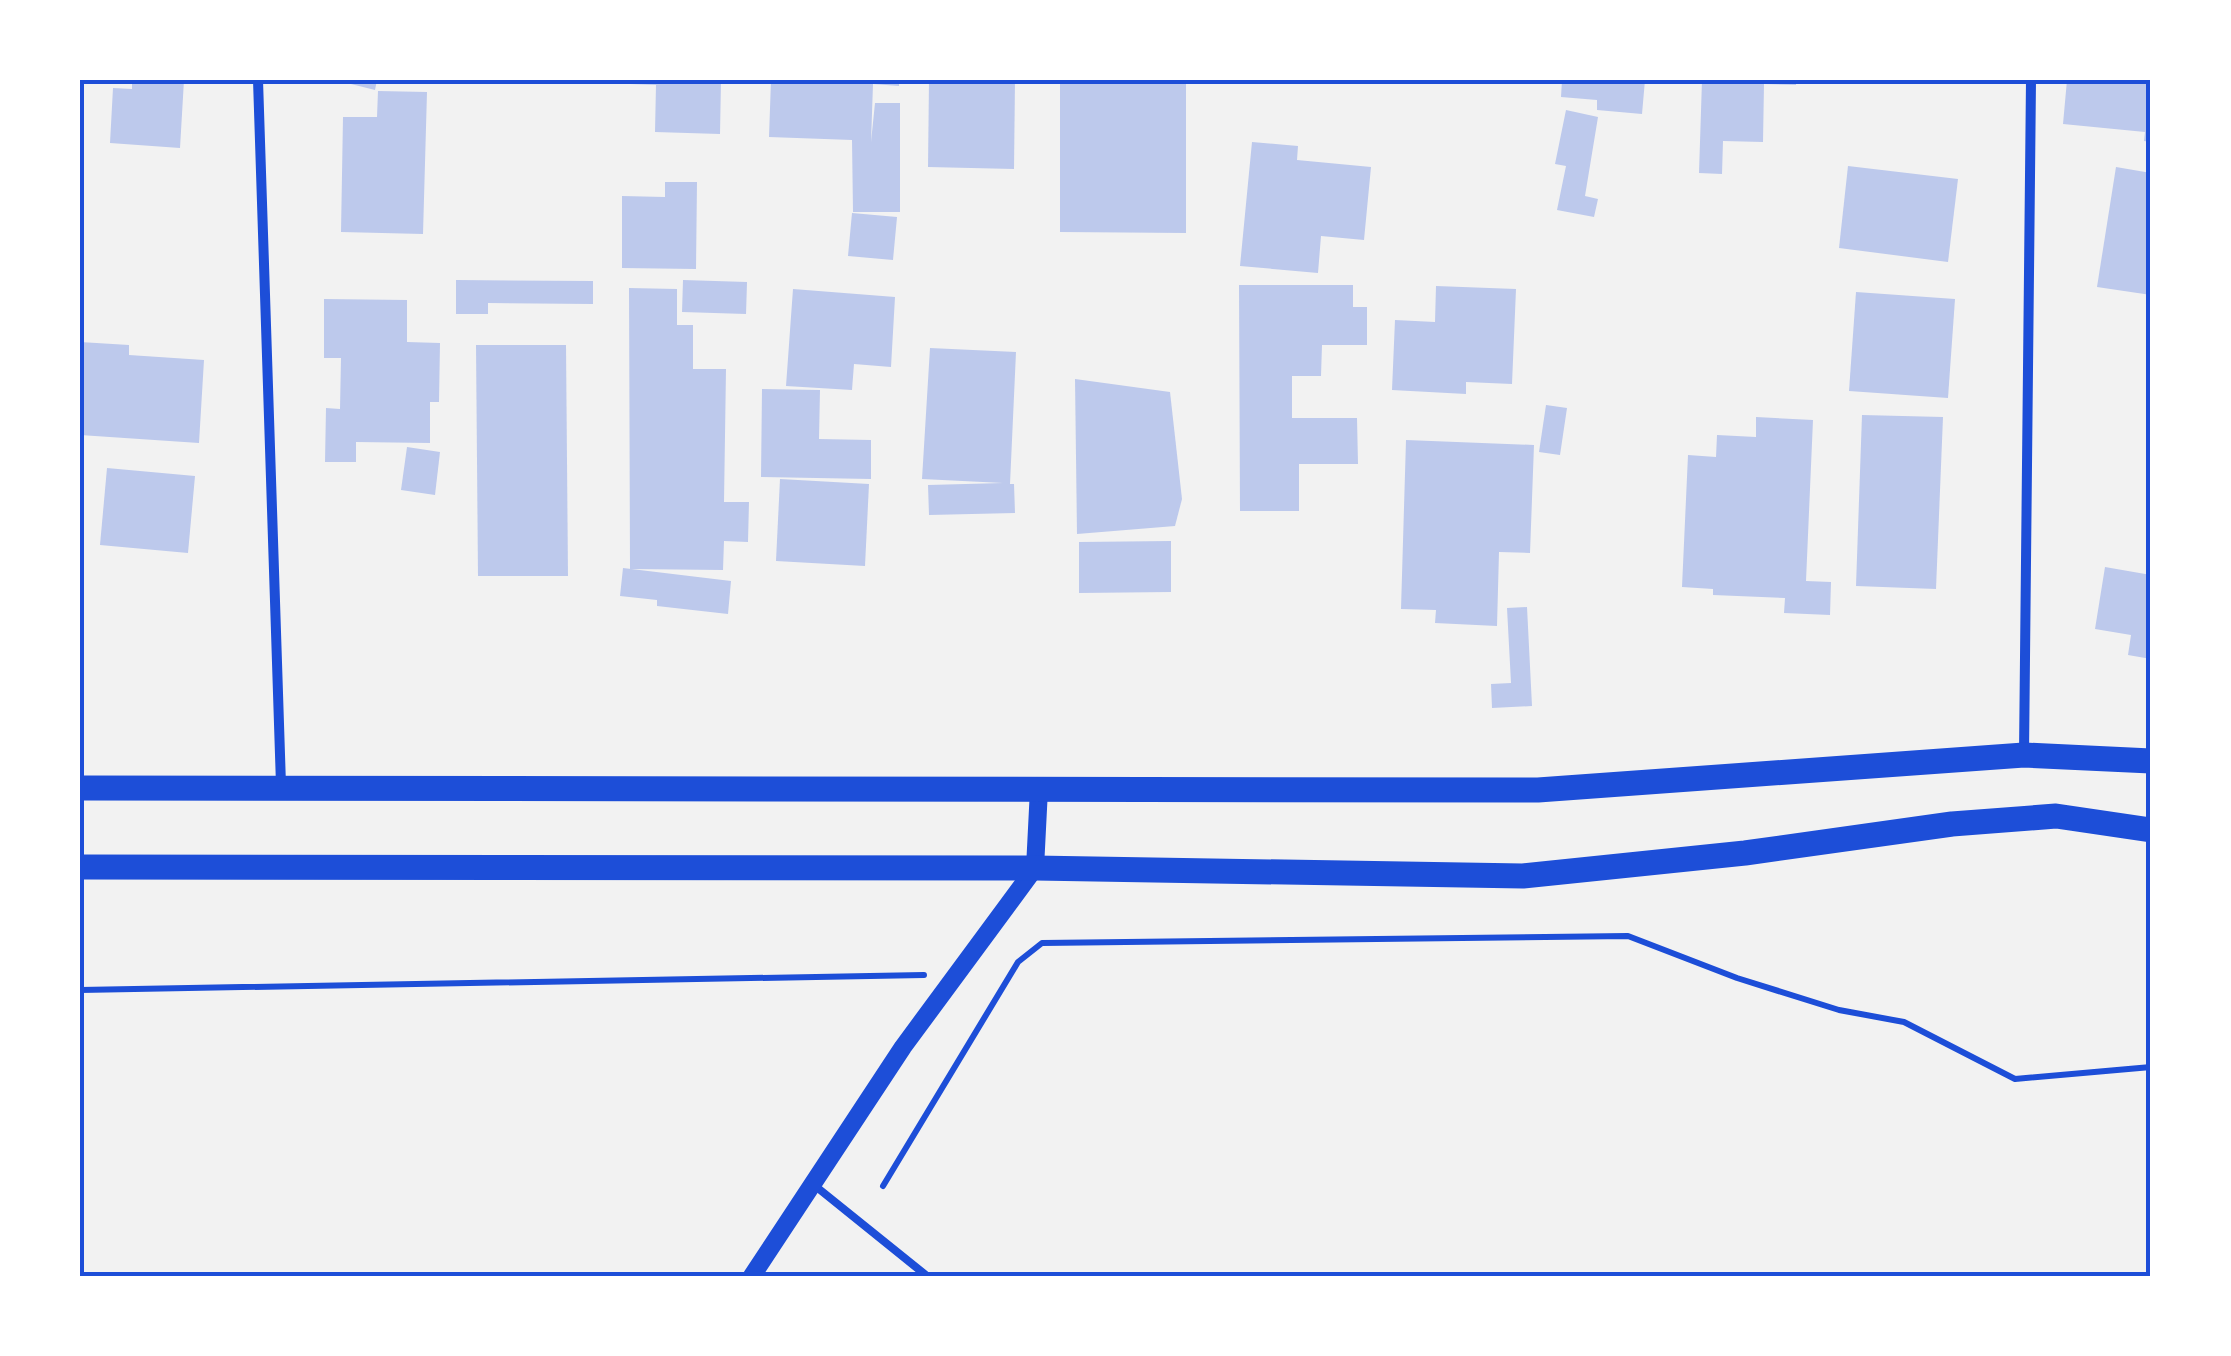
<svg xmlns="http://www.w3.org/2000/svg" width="2231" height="1356" font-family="Figtree,sans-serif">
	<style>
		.building { fill: #bdc9ec }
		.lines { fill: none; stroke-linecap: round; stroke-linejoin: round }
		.path { stroke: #1d4ed8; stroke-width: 6 }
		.service { stroke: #1d4ed8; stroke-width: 8 }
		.minor { stroke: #1d4ed8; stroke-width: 10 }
		.tertiary { stroke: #1d4ed8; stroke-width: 18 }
		.primary { stroke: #1d4ed8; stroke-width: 25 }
		.neatline { fill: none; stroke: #1d4ed8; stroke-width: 4 }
	</style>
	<rect width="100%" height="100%" fill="#f2f2f2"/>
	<g class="building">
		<polygon points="132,80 184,80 180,148 110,143 113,88 132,89"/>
		<polygon points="335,80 377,80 375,90"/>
		<polygon points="630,80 721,80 720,134 655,132 656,85 630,84"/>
		<polygon points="771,80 899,80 899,86 873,84 871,142 875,103 900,103 900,212 853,212 852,140 769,137"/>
		<polygon points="929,80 1015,80 1014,169 928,167"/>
		<polygon points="1060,80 1186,80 1186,233 1060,232"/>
		<polygon points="1562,80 1645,80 1642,114 1597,110 1597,100 1561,97"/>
		<polygon points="1702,80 1796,80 1796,85 1764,84 1763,142 1723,141 1722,174 1699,173"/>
		<polygon points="2067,80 2151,80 2151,142 2144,141 2145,132 2063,124"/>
		<polygon points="378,91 427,92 423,234 341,232 343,117 377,117"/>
		<polygon points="1566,110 1598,117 1585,196 1598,199 1594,217 1557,210 1566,166 1555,164"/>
		<polygon points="1252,142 1298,146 1297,160 1371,167 1364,240 1321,236 1318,273 1240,266"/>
		<polygon points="1848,166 1958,179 1948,262 1839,248"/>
		<polygon points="2116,167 2151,173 2151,295 2097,287"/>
		<polygon points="665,182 697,182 696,269 622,268 622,196 665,197"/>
		<polygon points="852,213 897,217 893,260 848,256"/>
		<polygon points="456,280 593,281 593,304 488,303 488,314 456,314"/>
		<polygon points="683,280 747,282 746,314 682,312"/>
		<polygon points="1239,285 1353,285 1353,307 1367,307 1367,345 1322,345 1321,376 1292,376 1292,418 1357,418 1358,464 1299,464 1299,511 1240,511"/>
		<polygon points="1436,286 1516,289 1512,384 1466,382 1466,394 1392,390 1395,320 1435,322"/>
		<polygon points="629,288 677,289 677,325 693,325 693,369 726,369 724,502 749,502 748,542 724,541 723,570 630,569"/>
		<polygon points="793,289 895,297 891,367 854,364 852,390 786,386"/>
		<polygon points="1856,292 1955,299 1948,398 1849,391"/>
		<polygon points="324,299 407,300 407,342 440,343 439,402 430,402 430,443 356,442 356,462 325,462 326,408 340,409 341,358 324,358"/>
		<polygon points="80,342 129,345 129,355 204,360 199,443 80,435"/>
		<polygon points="476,345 566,345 568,576 478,576"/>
		<polygon points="930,348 1016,352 1010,484 1014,484 1015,513 929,515 928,485 1003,483 922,479"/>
		<polygon points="1075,379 1170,392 1182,499 1175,526 1077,534"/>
		<polygon points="762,389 820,390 819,439 871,440 871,479 761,477"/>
		<polygon points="1546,405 1567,408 1560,455 1539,452"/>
		<polygon points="1862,415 1943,417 1936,589 1856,586"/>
		<polygon points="1756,417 1813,420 1806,581 1831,582 1830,615 1784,613 1785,598 1713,595 1713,589 1682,587 1688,455 1716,457 1717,435 1756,437"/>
		<polygon points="1406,440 1534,445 1530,553 1499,552 1497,626 1435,623 1436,610 1401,609"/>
		<polygon points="407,447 440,452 435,495 401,490"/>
		<polygon points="107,468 195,476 188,553 100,545"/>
		<polygon points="780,479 869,484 865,566 776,561"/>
		<polygon points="1171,541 1171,592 1079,593 1079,542"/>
		<polygon points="2105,567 2151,575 2151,659 2128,655 2131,635 2095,629"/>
		<polygon points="623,568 731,581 728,614 657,606 657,600 620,596"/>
		<polygon points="1527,607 1532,706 1492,708 1491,684 1511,683 1507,608"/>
	</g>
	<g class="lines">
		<g class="path">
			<polyline points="80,990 924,975"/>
			<polyline points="883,1186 1018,962 1042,943 1628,936 1737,978 1839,1010 1904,1022 2015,1079 2151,1067"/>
		</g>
		<polyline class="service" points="814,1185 927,1276"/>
		<g class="minor">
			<polyline points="258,80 281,785"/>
			<polyline points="2024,754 2031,80"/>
		</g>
		<polyline class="tertiary" points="752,1276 903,1047 1035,868 1039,789"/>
		<g class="primary">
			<polyline points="80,788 1538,790 2024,755 2151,761"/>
			<polyline points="80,867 1035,868 1523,876 1745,853 1952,824 2056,816 2151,830"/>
		</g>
	</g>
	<rect width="2231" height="1356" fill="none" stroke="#ffffff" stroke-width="165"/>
	<rect x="82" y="82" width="2066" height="1192" class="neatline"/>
</svg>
